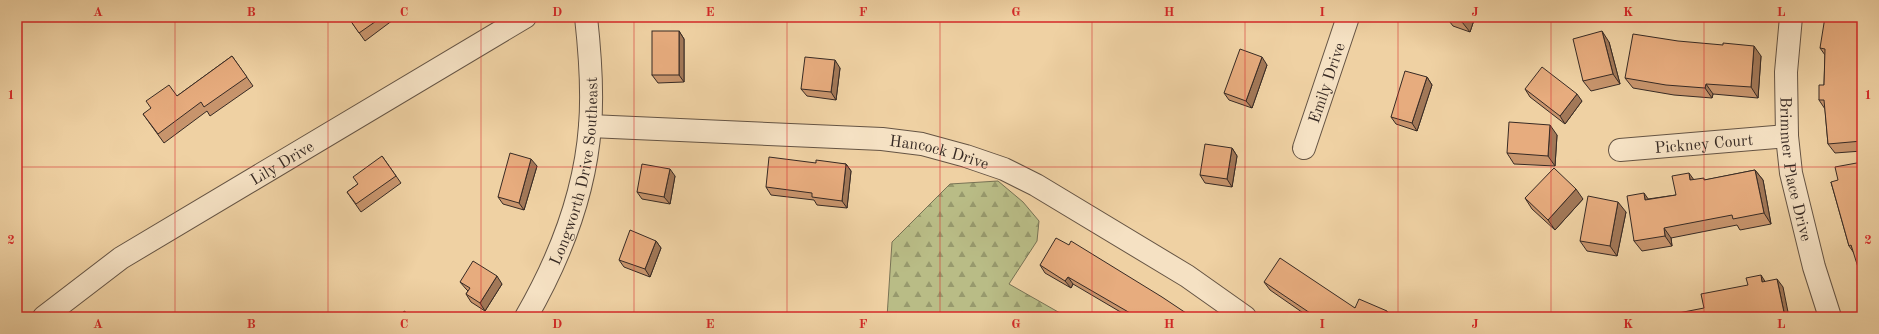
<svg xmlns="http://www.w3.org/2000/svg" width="1879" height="334" font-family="'Old Standard TT',serif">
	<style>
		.forest { fill: url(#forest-firs); stroke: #787355 }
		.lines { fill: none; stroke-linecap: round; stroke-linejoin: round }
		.minor-casing { stroke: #655444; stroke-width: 24 }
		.minor { stroke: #f5e1c3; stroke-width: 22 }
		.wall { fill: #c7946c; stroke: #372a24 }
		.shaded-wall { fill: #a27858; stroke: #372a24 }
		.building { fill: #e7ac7e; stroke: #372a24 }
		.grid { fill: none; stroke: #d62828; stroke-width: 1; stroke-opacity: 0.55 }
		.labels { text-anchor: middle; stroke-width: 4; stroke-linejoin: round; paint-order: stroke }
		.street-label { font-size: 16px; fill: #372a24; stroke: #f5e1c3 }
		.neatline { fill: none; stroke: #d62828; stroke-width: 1.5 }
		.grid-label { font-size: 13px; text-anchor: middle; font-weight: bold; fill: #d62828 }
	</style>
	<defs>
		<pattern id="forest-firs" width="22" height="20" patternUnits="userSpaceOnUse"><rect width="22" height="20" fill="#b9bc86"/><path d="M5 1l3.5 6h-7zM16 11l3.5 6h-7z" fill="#97996d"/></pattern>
	</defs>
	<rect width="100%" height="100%" fill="#efd1a3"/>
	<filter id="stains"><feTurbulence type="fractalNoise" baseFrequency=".005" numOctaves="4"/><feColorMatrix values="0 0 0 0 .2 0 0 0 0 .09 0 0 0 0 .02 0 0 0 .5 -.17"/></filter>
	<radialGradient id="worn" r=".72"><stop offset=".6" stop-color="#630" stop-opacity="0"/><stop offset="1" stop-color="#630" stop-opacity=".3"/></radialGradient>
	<polygon class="forest" points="998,181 1023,202 1039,221 1037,241 1009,284 1067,317 887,317 892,242 950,184"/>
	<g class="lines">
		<defs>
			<g id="minor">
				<path id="s1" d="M 1791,17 L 1786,72 L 1787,136 L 1791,173 L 1814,267 L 1830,317"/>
				<path id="s2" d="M 590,126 L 882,139 L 922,144 L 966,156 L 1004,169 L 1036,185 L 1187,276 L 1245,317"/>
				<path id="s3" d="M 1304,148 L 1348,17"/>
				<path id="s4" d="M 1620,150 L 1787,136"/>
				<path id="s5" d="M 44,317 L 121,258 L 525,17"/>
				<path id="s6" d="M 526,317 C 560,258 585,194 590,126 C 593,90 590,53 586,17"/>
			</g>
		</defs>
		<use href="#minor" class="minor-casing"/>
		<use href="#minor" class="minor"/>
	</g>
	<g class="wall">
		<polygon points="348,17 391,17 393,20 365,41"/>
		<polygon points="1446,17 1475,17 1470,32 1453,26"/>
		<polygon points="1756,17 1763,17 1763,19"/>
		<polygon points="1862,17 1862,151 1835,153 1828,144 1825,109 1819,100 1824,85 1825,55 1820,48"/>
		<polygon points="679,31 684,39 684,82 658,83 652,75"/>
		<polygon points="1609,42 1620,84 1591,91 1583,81"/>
		<polygon points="232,56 253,86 210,116 207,111 164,143 143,114 177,96"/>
		<polygon points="1761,56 1758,98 1713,94 1712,98 1674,95 1633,88 1625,78"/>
		<polygon points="1267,65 1252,108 1229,100 1224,93"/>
		<polygon points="840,68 836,100 807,96 801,89"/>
		<polygon points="1427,77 1432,85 1417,131 1396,124 1391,117"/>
		<polygon points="1525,89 1582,101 1565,124 1530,97"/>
		<polygon points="1557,135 1555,166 1514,164 1507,153"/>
		<polygon points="1232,148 1237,156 1232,187 1205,183 1200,175"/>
		<polygon points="382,156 401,183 361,212 347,192 358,184"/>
		<polygon points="816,163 846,164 851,171 847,208 817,205 814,200 771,195 766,187"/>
		<polygon points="537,166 524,210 503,204 498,197"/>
		<polygon points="1755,170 1763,180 1771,224 1740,230 1737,225 1671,238 1672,246 1642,251 1634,241 1648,199 1676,195 1694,180 1705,180"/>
		<polygon points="675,176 670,204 642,199 637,192"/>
		<polygon points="1831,182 1854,253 1849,246"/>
		<polygon points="1525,198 1583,199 1555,230 1532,209"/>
		<polygon points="1626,212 1617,256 1587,251 1580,241"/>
		<polygon points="656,241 661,248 650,277 624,267 619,260"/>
		<polygon points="1040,265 1192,317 1129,317 1073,284 1071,288 1045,273"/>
		<polygon points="460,282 502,284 485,311 471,302 466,294 468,291 466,289"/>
		<polygon points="1264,282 1355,308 1392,317 1309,317 1270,290"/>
	</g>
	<g class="shaded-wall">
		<polygon points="1464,17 1475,17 1470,32 1462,22"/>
		<polygon points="679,31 684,39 684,82 679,75"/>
		<polygon points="1602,31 1609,42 1620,84 1613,74"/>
		<polygon points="1754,46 1761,56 1758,98 1751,87"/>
		<polygon points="1862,49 1862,75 1859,70"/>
		<polygon points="1262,57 1267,65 1252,108 1246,101"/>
		<polygon points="835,60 840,68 836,100 831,92"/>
		<polygon points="1427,77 1432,85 1417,131 1412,123"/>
		<polygon points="1706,84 1713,94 1712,98 1705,88"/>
		<polygon points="1577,94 1582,101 1565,124 1560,116"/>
		<polygon points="1550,125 1557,135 1555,166 1548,156"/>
		<polygon points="1232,148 1237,156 1232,187 1227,179"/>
		<polygon points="531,159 537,166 524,210 519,203"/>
		<polygon points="846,164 851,171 847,208 842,201"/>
		<polygon points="670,169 675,176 670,204 664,197"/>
		<polygon points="1755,170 1763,180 1771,224 1764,213"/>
		<polygon points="1689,173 1697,184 1690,180"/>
		<polygon points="1576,189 1583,199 1555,230 1548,220"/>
		<polygon points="1644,193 1651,203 1645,200"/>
		<polygon points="1618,202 1626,212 1617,256 1610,246"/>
		<polygon points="1664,228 1671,238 1672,246 1665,236"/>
		<polygon points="656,241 661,248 650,277 645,269"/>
		<polygon points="1761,275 1766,283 1762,282"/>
		<polygon points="497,276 502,284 485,311 480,303"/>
		<polygon points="1068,277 1073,284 1071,288 1065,281"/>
		<polygon points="1777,279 1783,287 1789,317 1785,317"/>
		<polygon points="1387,311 1392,317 1385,317"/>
	</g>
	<g class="building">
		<polygon points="348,17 382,17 359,33"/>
		<polygon points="1449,17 1464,17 1462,22"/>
		<polygon points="1825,17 1862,17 1862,49 1859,70 1862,70 1862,141 1828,144 1824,100 1819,100 1819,85 1824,85 1825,49 1820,48"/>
		<rect x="652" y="31" width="27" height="44"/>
		<polygon points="1602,31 1613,74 1583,81 1573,39"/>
		<polygon points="1633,34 1678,41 1723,45 1723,43 1754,46 1751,87 1706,84 1705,88 1666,85 1625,78"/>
		<polygon points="1240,49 1262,57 1246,101 1224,93"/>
		<polygon points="232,56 247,77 204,107 201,102 158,134 143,114 151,108 146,101 169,85 177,96"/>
		<polygon points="805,57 835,60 831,92 801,89"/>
		<polygon points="1542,67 1577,94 1560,116 1525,89"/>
		<polygon points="1405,71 1427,77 1412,123 1391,117"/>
		<polygon points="1509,122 1550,125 1548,156 1507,153"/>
		<polygon points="1205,144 1232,148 1227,179 1200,175"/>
		<polygon points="510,153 531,159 519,203 498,197"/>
		<polygon points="382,156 396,176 356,204 347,192 358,184 353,177"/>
		<polygon points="769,157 816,163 816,160 846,164 842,201 812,197 812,193 766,187"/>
		<polygon points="1862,162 1862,280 1851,245 1849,246 1831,182 1838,180 1835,167"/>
		<polygon points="642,164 670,169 664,197 637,192"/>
		<polygon points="1554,168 1576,189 1548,220 1525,198"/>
		<polygon points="1755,170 1764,213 1733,219 1732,215 1664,228 1665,236 1634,241 1627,196 1644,193 1645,200 1676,195 1672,176 1689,173 1690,180 1704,178 1704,180"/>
		<polygon points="1588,196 1618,202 1610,246 1580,241"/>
		<polygon points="630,230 656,241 645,269 619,260"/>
		<polygon points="1056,238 1069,245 1071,241 1162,297 1192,317 1137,317 1068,277 1065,281 1040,265"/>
		<polygon points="1280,258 1355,308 1359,299 1387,311 1385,317 1316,317 1264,282"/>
		<polygon points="473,261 497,276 480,303 466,294 470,288 460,282"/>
		<polygon points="1761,275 1762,282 1777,279 1785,317 1658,317 1704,308 1701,294 1748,285 1746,278"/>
		<polygon points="404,311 414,317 401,317"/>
	</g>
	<path class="grid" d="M 175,17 L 175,317M 328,17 L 328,317M 481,17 L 481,317M 634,17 L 634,317M 787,17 L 787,317M 940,17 L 940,317M 1092,17 L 1092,317M 1245,17 L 1245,317M 1398,17 L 1398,317M 1551,17 L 1551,317M 1704,17 L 1704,317M 17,167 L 1862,167"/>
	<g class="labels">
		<g class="street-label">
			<text dy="6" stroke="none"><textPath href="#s3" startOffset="69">Emily Drive</textPath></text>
			<text dy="6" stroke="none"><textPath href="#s4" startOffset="84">Pickney Court</textPath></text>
			<text dy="6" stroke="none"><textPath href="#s2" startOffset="351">Hancock Drive</textPath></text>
			<text dy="6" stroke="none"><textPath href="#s5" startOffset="284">Lily Drive</textPath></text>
			<text dy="6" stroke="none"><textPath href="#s1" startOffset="153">Brimmer Place Drive</textPath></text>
			<text dy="6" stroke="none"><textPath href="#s6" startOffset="156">Longworth Drive Southeast</textPath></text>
		</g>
	</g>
	<rect width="1879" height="334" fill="none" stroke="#efd1a3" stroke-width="44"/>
	<rect x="22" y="22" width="1835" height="290" class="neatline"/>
	<g class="grid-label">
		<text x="98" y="16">A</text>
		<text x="251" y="16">B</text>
		<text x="404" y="16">C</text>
		<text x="557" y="16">D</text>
		<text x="710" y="16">E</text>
		<text x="863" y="16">F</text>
		<text x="1016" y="16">G</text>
		<text x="1169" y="16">H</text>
		<text x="1322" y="16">I</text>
		<text x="1475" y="16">J</text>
		<text x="1628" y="16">K</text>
		<text x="1781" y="16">L</text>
		<text x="11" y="99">1</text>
		<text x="1868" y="99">1</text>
		<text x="11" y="244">2</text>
		<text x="1868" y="244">2</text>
		<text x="98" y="328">A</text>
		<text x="251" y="328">B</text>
		<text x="404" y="328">C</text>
		<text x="557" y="328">D</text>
		<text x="710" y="328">E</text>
		<text x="863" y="328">F</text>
		<text x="1016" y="328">G</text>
		<text x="1169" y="328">H</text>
		<text x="1322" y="328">I</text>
		<text x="1475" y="328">J</text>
		<text x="1628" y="328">K</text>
		<text x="1781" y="328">L</text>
	</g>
	<rect width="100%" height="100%" filter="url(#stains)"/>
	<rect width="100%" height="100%" fill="url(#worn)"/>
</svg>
